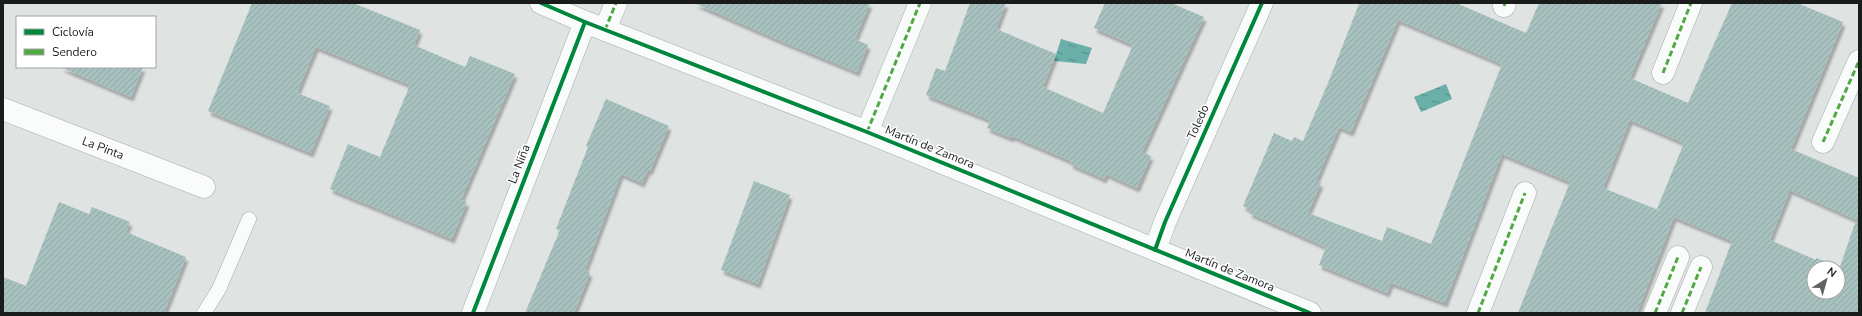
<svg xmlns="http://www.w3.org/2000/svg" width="1862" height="316" font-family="'Nunito Sans',sans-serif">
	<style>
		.water { fill: url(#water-ripples) }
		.building { fill: url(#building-hatch); fill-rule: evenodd; filter: url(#shadow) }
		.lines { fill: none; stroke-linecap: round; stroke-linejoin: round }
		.service-casing { stroke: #a9abab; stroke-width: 15 }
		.minor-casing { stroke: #a9abab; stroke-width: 23 }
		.tertiary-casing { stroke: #a9abab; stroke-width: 23 }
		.service { stroke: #fafbfb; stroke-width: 14 }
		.minor { stroke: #fafbfb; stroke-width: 22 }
		.tertiary { stroke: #fafbfb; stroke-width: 22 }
		.quiet { stroke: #52a943; stroke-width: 3; stroke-dasharray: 6 3; stroke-linecap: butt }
		.cycleway-casing { stroke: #fff; stroke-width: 6 }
		.cycleway { stroke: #00873e; stroke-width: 4 }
		.labels { text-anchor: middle; stroke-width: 3; stroke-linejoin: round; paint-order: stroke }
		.street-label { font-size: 12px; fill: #1a1c1c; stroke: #fff }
	</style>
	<defs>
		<pattern id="water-ripples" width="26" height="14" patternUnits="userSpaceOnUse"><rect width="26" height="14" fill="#6ab0a8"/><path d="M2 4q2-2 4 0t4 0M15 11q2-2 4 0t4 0" fill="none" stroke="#568e88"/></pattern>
		<pattern id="building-hatch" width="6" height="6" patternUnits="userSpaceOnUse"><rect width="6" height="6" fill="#a7c1be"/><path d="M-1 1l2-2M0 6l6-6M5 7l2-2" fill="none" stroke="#8fa5a3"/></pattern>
		<filter id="shadow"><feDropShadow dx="2.5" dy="4.5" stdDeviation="1" flood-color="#0004"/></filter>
	</defs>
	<rect width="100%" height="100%" fill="#dfe3e2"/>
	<g class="water">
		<polygon points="1061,39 1092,48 1086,64 1054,61"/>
		<polygon points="1446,84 1452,99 1421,112 1414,97"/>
	</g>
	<g class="building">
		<polygon points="252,3 353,3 420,30 414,45 465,67 470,56 515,74 461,200 467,202 452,239 330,189 348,144 380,157 410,85 316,47 297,93 330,106 311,153 208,111"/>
		<polygon points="694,3 870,3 855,39 868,45 857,72 781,41"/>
		<polygon points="970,3 1006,3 996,29 1056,54 1043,87 1103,113 1133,45 1094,28 1105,3 1171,3 1204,17 1142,152 1151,156 1137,188 1106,174 1104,179 1070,164 1071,161 1012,136 1011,138 987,128 990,120 926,95 936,68 945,71"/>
		<path d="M 1358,3 L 1456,3 L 1526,33 L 1539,3 L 1662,3 L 1630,78 L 1688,103 L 1732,3 L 1797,3 L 1843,22 L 1791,149 L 1859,178 L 1859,221 L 1790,190 L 1770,240 L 1816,260 L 1816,258 L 1840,267 L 1855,223 L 1859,223 L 1859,313 L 1705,313 L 1732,241 L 1674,217 L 1637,313 L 1518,313 L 1570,182 L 1502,154 L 1445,303 L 1391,283 L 1387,293 L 1319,265 L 1326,247 L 1249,213 L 1251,210 L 1243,206 L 1274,133 L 1292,141 L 1294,137 L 1303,141 L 1328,83 L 1359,4 ZM 1398,20 L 1502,64 L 1431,244 L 1387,227 L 1382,241 L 1308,213 L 1321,183 L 1316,181 L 1339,127 L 1351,132 ZM 1630,120 L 1684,143 L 1657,209 L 1666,213 L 1603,188 ZM 1814,268 L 1838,268 L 1838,292 L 1814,292 Z"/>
		<polygon points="60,67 143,67 131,97"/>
		<polygon points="606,99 669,126 650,171 648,170 642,183 621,174 585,270 590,273 574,313 525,313 560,230 556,229 588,147 586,146"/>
		<polygon points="754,181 790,195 758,284 721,270"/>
		<polygon points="59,202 89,214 92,207 130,222 126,232 186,257 164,313 3,313 3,277 26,286"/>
	</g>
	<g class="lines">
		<defs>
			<polyline id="service" points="204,313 219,289 249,219"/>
			<g id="minor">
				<polyline points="1504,6 1505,3"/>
				<polyline points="605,30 616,3"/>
				<polyline points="1663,73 1691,3"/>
				<polyline points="3,109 204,187"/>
				<polyline points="867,132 920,3"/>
				<polyline points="1823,142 1859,61"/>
				<polyline points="1155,250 1165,222 1262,3"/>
				<polyline points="473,313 585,22"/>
				<polyline points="1478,313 1525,193"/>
				<polyline points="1655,313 1678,257"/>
				<polyline points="1682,313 1701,267"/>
			</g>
			<polyline id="tertiary" points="541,3 585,22 867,132 1310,313"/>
		</defs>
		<use href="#service" class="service-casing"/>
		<use href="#minor" class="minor-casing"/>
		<use href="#tertiary" class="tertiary-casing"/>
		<use href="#service" class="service"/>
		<use href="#minor" class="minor"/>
		<use href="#tertiary" class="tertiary"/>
		<g class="quiet">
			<polyline points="1504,6 1505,3"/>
			<polyline points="605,30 616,3"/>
			<polyline points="1663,73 1691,3"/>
			<polyline points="867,132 920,3"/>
			<polyline points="1823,142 1859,61"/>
			<polyline points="1478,313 1525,193"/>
			<polyline points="1655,313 1678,257"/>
			<polyline points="1682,313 1701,267"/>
		</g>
		<defs>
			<g id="cycleway">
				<polyline points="541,3 585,22 867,132 1310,313"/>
				<polyline points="1155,250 1165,222 1262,3"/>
				<polyline points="473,313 585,22"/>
			</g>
		</defs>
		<use href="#cycleway" class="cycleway-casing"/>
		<use href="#cycleway" class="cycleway"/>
	</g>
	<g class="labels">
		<g class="street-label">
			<text transform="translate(1198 122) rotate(-66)" y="4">Toledo</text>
			<text transform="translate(930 147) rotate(22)" y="4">Martín de Zamora</text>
			<text transform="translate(103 148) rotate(21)" y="4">La Pinta</text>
			<text transform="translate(519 164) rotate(-69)" y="4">La Niña</text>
			<text transform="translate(1230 270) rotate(22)" y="4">Martín de Zamora</text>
		</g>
	</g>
	<rect width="1862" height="316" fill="none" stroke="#1a1c1c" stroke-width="8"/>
	<rect x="16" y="16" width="140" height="52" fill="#ffffff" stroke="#a3a4a4"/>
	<rect x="24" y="29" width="20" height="6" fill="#00873e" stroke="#a3a4a4"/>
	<text x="52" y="36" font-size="12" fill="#1a1c1c">Ciclovía</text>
	<rect x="24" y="49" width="20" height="6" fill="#52a943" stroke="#a3a4a4"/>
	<text x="52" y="56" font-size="12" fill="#1a1c1c">Sendero</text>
	<g transform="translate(1826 280) rotate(37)"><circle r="19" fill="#ffffff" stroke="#a3a4a4"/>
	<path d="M0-3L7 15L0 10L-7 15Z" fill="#5f6261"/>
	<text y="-6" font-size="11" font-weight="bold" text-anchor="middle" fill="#1a1c1c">N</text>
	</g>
</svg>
